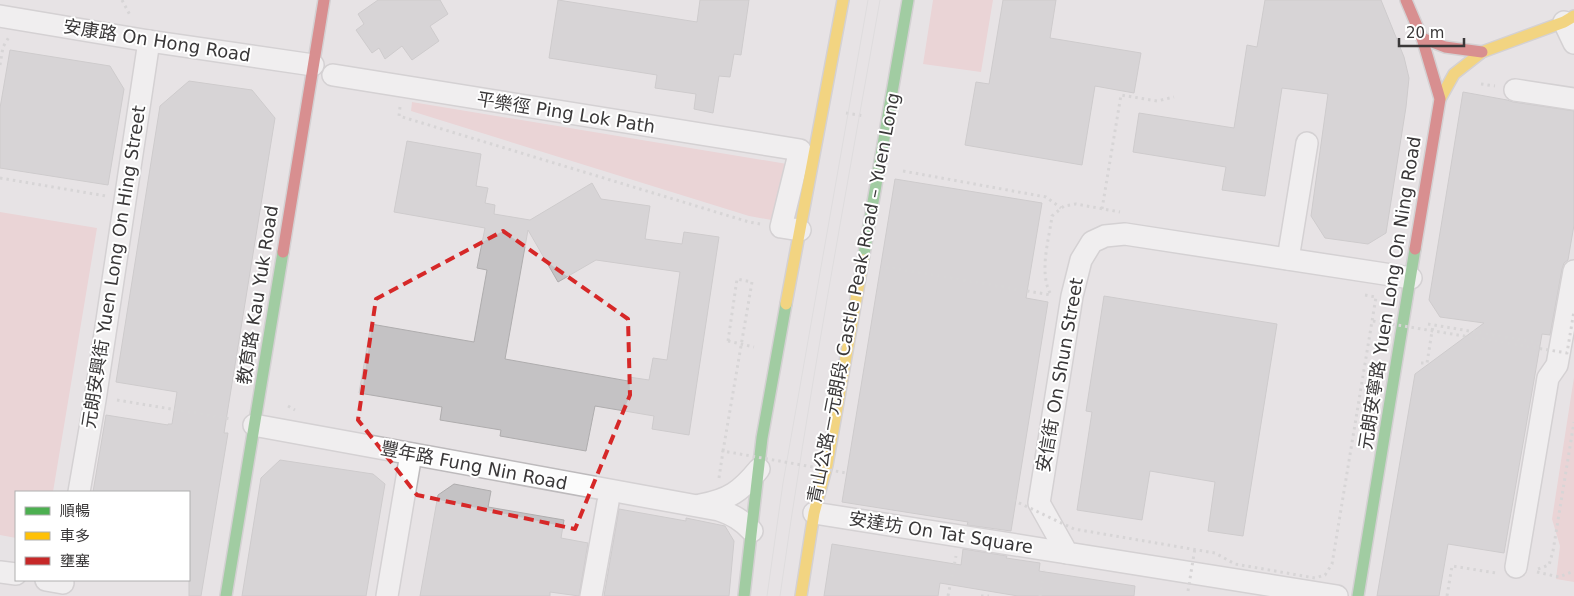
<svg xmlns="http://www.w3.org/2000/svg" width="1574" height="596" font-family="'DejaVu Sans','Noto Sans TC',sans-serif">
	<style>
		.green { fill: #edc1c4 }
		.building { fill: #c4c2c4; stroke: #afadae; fill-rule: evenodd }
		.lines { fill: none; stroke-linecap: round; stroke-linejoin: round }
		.street-casing { stroke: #bdbabc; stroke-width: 24 }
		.fast-casing { stroke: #bdbabc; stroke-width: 14 }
		.slow-casing { stroke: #bdbabc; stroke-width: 14 }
		.jam-casing { stroke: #bdbabc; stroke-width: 14 }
		.path { stroke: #c4c3c4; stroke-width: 3; stroke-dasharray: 2.5 4; stroke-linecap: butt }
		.street { stroke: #fbfbfb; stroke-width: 21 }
		.fast { stroke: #4caf50; stroke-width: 11 }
		.slow { stroke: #ffc107; stroke-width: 11 }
		.jam { stroke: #c62828; stroke-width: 11 }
		.tram { stroke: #d4d3d4; stroke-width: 1 }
		.path-bridge { stroke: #c4c3c4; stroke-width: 3; stroke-dasharray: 2.5 4; stroke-linecap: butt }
		.marked { fill: none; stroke: #d62828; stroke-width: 4; stroke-dasharray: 10 6; stroke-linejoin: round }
		.labels { text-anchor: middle; stroke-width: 4; stroke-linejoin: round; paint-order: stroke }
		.street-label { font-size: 18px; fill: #3a3839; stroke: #fff }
	</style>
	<rect width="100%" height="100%" fill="#e7e3e5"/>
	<g class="green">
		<polygon points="933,0 993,0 981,72 923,64"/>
		<polygon points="412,102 787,164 777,221 749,216 411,111"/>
		<polygon points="0,212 97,228 53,492 16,492 16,538 0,535"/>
		<polygon points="1574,377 1574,582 1556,579 1560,546 1552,519"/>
	</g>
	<g class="building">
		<polygon points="378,0 440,0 448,14 430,26 439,41 412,60 402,46 385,59 379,48 372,53 356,30 364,24 358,14"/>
		<polygon points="558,0 697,22 700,0 749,0 741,55 734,54 730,77 719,76 713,113 694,109 696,94 655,88 657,75 549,58"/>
		<polygon points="1003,0 1056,0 1050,38 1141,53 1134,93 1095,86 1082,165 965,145 976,82 989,84"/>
		<polygon points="1265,0 1381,0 1404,57 1409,78 1406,107 1386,233 1368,244 1325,238 1311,216 1328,94 1282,88 1265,196 1222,190 1226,167 1133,152 1139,113 1234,128 1247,45 1257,47"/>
		<polygon points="10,50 110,66 124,89 108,185 0,168 0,108"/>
		<polygon points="189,81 252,90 275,118 224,433 228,433 201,596 189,596 189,492 93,492 106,415 168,425 168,424 172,424 177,392 116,382 160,106"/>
		<polygon points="1463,92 1507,100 1513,102 1574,111 1574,225 1568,260 1564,263 1562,269 1550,335 1542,334 1504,553 1448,544 1439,596 1377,596 1415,374 1484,323 1440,317 1429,300"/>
		<path d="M 407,141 L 481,154 L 476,186 L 488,188 L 485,203 L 495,205 L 494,214 L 530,220 L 592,183 L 601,199 L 650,206 L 645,239 L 682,244 L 684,232 L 719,237 L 689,435 L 652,429 L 654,416 L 595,406 L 586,451 L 500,436 L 501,430 L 440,420 L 442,407 L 359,393 L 371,324 L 474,342 L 487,270 L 477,268 L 485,228 L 394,212 ZM 528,230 L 558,282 L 596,260 L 680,272 L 667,360 L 653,358 L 649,380 L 629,377 L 628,381 L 505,359 Z"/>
		<polygon points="895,179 1042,203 1026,298 1048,302 1011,531 967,525 968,522 842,502"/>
		<polygon points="1104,296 1277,324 1243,536 1208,531 1215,482 1150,471 1142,520 1077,510 1092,412 1086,411"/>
		<polygon points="280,460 373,474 385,484 366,596 242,596 261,478"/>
		<polygon points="454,484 491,491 488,507 564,520 561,538 588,543 579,596 550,592 550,596 420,596 438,495"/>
		<polygon points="619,509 686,521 686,518 725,526 734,541 729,596 604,596"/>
		<polygon points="832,544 961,565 963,549 1007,556 1006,558 1040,563 1039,571 1135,586 1134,596 1018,596 940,583 938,596 824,596"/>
	</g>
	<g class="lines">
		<defs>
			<g id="street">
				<polyline points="0,16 149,41 313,65"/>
				<polyline points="1564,22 1574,43"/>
				<polyline points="333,75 800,150 781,227 800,230"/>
				<polyline points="1515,90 1574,99"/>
				<polyline points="1288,259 1307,143"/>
				<path d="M 254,425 L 719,510 C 733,515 742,520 752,531"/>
				<polyline points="79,492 95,400 149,41"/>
				<path d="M 700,505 C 729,500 741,491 759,469"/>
				<polyline points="814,513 1067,553"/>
				<polyline points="1516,567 1548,378 1557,365 1574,271"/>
				<polyline points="0,572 16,574"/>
				<polyline points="46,580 63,583"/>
				<polyline points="387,596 411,454"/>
				<polyline points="591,596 608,502"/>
				<polyline points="1337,596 1067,553 1039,503 1072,296 1081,260 1092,242 1105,236 1125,234 1411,278"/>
			</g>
			<g id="fast">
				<polyline points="863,260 908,0"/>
				<polyline points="226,596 283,252"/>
				<polyline points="744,596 762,438 786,304"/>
				<polyline points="1358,596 1415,249"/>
			</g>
			<g id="slow">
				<polyline points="1440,99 1454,74 1482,52 1564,22 1574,16"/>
				<polyline points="786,304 843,0"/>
				<polyline points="801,596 814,513 827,465 863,260"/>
			</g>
			<g id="jam">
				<polyline points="1406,0 1422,38 1440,99 1415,249"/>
				<polyline points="1422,38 1445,47 1482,52"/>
				<polyline points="283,252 324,0"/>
			</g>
		</defs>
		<use href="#street" class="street-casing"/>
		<use href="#fast" class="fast-casing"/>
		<use href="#slow" class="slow-casing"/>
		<use href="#jam" class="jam-casing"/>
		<g class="path">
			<polyline points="122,0 131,17"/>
			<polyline points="0,65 3,47 9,37"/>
			<polyline points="1481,84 1495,86"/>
			<polyline points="400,107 399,116 749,222 760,224"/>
			<polyline points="846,113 865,116"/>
			<polyline points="903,171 1046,197 1061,208"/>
			<polyline points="0,178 106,196"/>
			<polyline points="1102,209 1121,95 1157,101 1174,97"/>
			<polyline points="886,267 1051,295"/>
			<path d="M 1050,293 C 1039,271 1049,240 1052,216 L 1064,206 L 1076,204 L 1120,212"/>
			<polyline points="1365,295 1376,297"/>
			<polyline points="1428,324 1540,343"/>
			<polyline points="728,341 754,347"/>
			<polyline points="1421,363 1427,363 1433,325"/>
			<polyline points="117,400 231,419"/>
			<polyline points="288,406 295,410"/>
			<polyline points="719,478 723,451"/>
			<polyline points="1538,569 1549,565 1553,551 1574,422"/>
			<polyline points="1537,572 1559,577 1574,571"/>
			<polyline points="948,596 956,556"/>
			<polyline points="981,596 989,596"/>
			<polyline points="1040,596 1044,570"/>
			<polyline points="1447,596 1452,566 1496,573"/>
		</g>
		<use href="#street" class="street"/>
		<use href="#fast" class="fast"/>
		<use href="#slow" class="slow"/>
		<use href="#jam" class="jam"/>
		<g class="tram">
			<polyline points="767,596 783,483 868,0"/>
			<path d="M 780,596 C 808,396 845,198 880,0"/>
		</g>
		<g class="path-bridge">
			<polyline points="1373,321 1567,353 1574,311"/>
			<polyline points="728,341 737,279 752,282 723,451 852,474"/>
			<polyline points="1013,500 1074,529 1215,553 1235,564 1315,578 1325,575 1332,564 1376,297"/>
			<polyline points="1188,591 1195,548"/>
		</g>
	</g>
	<path d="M0 0H1574V596H0ZM 503,231 L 628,319 L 630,395 L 575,529 L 417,495 L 358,420 L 376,299 Z" fill="#e7e3e5" fill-opacity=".55" fill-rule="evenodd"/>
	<path class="marked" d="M 503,231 L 628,319 L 630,395 L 575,529 L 417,495 L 358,420 L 376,299 Z"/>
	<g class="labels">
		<g class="street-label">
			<text transform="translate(157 41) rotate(9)" y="6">安康路 On Hong Road</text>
			<text transform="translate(566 113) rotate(9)" y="6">平樂徑 Ping Lok Path</text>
			<text transform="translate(114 267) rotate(-81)" y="6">元朗安興街 Yuen Long On Hing Street</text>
			<text transform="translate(1390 293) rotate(-81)" y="6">元朗安寧路 Yuen Long On Ning Road</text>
			<text transform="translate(258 295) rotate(-81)" y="6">教育路 Kau Yuk Road</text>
			<text transform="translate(854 298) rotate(-79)" y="6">青山公路－元朗段 Castle Peak Road – Yuen Long</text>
			<text transform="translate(1060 375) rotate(-80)" y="6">安信街 On Shun Street</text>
			<text transform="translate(474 466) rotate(11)" y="6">豐年路 Fung Nin Road</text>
			<text transform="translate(941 533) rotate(9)" y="6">安達坊 On Tat Square</text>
		</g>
	</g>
	<rect x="15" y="491" width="175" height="90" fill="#ffffff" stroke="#b0afb0"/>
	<rect x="25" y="507" width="25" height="8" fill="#4caf50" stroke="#b0afb0"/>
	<text x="60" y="516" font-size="15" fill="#3a3839">順暢</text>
	<rect x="25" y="532" width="25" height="8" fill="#ffc107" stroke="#b0afb0"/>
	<text x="60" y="541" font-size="15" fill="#3a3839">車多</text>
	<rect x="25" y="557" width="25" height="8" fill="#c62828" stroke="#b0afb0"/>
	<text x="60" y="566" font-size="15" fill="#3a3839">壅塞</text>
	<path d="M1399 38v8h65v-8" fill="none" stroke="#3a3839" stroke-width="2.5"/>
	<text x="1406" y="38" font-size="15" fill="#3a3839" stroke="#ffffff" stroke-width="4" paint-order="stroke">20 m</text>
</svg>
